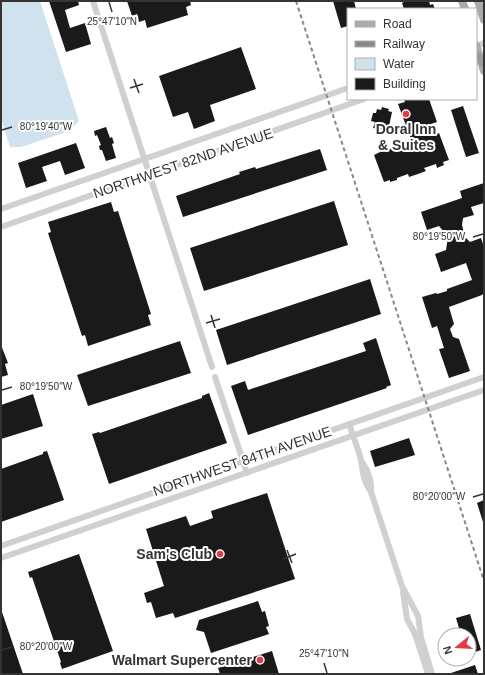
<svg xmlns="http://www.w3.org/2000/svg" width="485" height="675" font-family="Arial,sans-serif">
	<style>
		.water { fill: #cfe2ee }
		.building { fill: #1a1a1a }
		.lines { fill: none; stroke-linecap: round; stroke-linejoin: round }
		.minor { stroke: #d0d0d0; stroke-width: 6 }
		.major { stroke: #ababab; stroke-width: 8 }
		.highway { stroke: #9a9a9a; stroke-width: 9 }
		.rail { stroke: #888; stroke-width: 2; stroke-dasharray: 4 3; stroke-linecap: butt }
		.ticks { fill: none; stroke: #333; stroke-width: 1.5 }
		.poi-dot { fill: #e63946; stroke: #fff; stroke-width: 1.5 }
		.labels { text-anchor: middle; stroke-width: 4; stroke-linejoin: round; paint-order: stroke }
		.poi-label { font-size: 14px; font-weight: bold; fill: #333; stroke: #fff; text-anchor: end }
		.street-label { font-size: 14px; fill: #333; stroke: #fff }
		.ticks-label { font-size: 10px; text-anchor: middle; fill: #333; stroke: #fff; stroke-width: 4; stroke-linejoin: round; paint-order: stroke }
	</style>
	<rect width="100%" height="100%" fill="#fff"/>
	<polygon class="water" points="1,1 40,1 79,121 69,131 21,147 10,147 1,118"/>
	<g class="building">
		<polygon points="49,1 78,1 79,5 65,10 70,28 85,23 91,44 66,52"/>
		<polygon points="127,1 190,1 191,5 186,7 188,15 147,28 145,20 139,22 137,14 132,16"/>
		<polygon points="333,1 354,1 356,9 348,9 348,26 341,28"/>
		<polygon points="404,1 429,1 430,5 433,4 435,9 404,9 402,3 404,2"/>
		<polygon points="241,47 256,89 210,105 215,121 194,129 188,112 173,117 159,76"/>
		<polygon points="404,99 429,99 437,122 431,124 434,135 439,133 449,160 443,162 444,165 437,168 436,164 424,168 426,171 418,174 409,177 408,174 397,178 397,180 390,182 390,180 384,182 374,155 380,152 379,150 386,147 387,150 399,146 398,143 411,139 398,104 405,102"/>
		<polygon points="463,106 479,153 466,157 451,110"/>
		<polygon points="382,107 389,109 388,111 392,112 388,131 373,128 375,122 371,121 373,113 376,113 377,109 381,110"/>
		<polygon points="106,127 110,138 112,137 114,143 112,144 116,158 106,161 102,150 100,150 99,146 101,145 97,135 95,136 94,131"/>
		<polygon points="76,143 85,168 65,175 60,161 42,167 47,181 26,188 18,163"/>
		<polygon points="320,149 327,170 183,217 176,196 240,174 239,172 255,167 256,169"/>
		<polygon points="484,183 484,203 471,207 474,215 463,218 462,225 465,237 470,242 481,238 484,247 484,293 482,295 449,307 454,324 450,329 453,337 459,339 470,371 449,378 439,349 444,348 437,326 432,328 422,297 436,293 437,294 447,291 447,289 472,280 466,263 441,272 435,254 446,250 448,237 439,226 427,230 421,212 462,198 460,191"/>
		<polygon points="334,201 348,245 204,291 190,248"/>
		<polygon points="111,202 114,212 118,211 151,314 148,315 151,325 88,346 85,335 82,336 48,233 51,232 48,222"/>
		<polygon points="370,279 381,314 227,365 216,330"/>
		<polygon points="376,338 391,385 386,387 387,388 248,435 231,386 245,381 248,390 366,351 363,343"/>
		<polygon points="180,341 191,373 88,406 77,375"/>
		<polygon points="1,345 8,363 5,364 8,375 1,377"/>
		<polygon points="209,393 227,443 109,484 92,434 99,432 100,433 202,398 202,396"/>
		<polygon points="33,394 43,426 1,439 1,405"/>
		<polygon points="409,438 415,455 375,467 370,451"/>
		<polygon points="47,451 64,500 1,522 1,469 43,454 43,452"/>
		<polygon points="267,493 295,579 175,618 173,613 156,618 151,602 147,603 144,593 164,586 146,529 186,516 190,526 213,518 211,511"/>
		<polygon points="484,500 484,522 483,522 477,503"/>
		<polygon points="79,554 113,651 62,669 60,663 61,662 32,577 30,578 28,572"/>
		<polygon points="258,601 262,612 265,611 269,626 266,627 269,634 211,653 204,632 196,630 199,620"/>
		<polygon points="1,612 2,612 23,674 1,674"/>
		<polygon points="470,614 481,650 469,654 469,635 461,635 456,618"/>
		<polygon points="272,651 279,674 220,674 218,668"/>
		<polygon points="475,665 478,674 451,674 451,673"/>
	</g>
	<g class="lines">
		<g class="minor">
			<polyline points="93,1 212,367"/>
			<polyline points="476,46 484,43"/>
			<polyline points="1,209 348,88"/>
			<polyline points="1,227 364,99"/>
			<polyline points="215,377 247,473"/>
			<path d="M 349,424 C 353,436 358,448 361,460 C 363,472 363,481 371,492 L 402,586 L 418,616 L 421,637 L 432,674"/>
			<path d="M 361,461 C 368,469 372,481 371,492"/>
			<polyline points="1,546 484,377"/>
			<polyline points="1,558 484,390"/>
			<polyline points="403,592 407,619 415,634 428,674"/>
		</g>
		<g class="major">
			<polyline points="462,1 465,9"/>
			<polyline points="478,1 484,20"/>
			<polyline points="476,45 484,71"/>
		</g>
		<polyline class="highway" points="479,57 484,63"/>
		<polyline class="rail" points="296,1 484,581"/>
	</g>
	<path class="ticks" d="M 109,2 L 112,12M 134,79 L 139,93M 130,88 L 143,84M 2,130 L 12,127M 473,237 L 483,234M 211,315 L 215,328M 206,323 L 220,319M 2,390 L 12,387M 473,497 L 483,494M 287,550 L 292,563M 283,559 L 296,554M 2,650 L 12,647M 324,663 L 327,673"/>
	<g class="poi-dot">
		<circle cx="406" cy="114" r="4"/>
		<circle cx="220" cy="554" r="4"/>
		<circle cx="260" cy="660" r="4"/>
	</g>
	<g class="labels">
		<g class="poi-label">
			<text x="406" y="134" text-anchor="middle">Doral Inn<tspan x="406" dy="16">&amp; Suites</tspan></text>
			<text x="212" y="559">Sam's Club</text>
			<text x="252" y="665">Walmart Supercenter</text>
		</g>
		<g class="street-label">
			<text transform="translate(183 163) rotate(-19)" y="5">NORTHWEST 82ND AVENUE</text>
			<text transform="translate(242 461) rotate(-19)" y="5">NORTHWEST 84TH AVENUE</text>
		</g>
	</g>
	<g class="ticks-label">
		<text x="112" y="25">25°47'10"N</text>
		<text x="46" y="130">80°19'40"W</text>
		<text x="439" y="240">80°19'50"W</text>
		<text x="46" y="390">80°19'50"W</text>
		<text x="439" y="500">80°20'00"W</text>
		<text x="46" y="650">80°20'00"W</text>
		<text x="324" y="657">25°47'10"N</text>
	</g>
	<rect width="485" height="675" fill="none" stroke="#333333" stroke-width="4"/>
	<rect x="347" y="8" width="130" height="92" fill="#ffffff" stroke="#adadad"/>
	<rect x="355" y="21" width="20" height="6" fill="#ababab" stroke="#adadad"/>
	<text x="383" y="28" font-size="12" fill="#333333">Road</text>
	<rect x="355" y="41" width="20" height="6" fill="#888888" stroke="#adadad"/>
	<text x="383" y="48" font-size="12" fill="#333333">Railway</text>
	<rect x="355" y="58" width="20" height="12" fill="#cfe2ee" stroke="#adadad"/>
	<text x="383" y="68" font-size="12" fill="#333333">Water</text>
	<rect x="355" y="78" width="20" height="12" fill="#1a1a1a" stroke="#adadad"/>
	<text x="383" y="88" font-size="12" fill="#333333">Building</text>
	<g transform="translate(457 647) rotate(252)"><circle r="19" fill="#ffffff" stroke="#adadad"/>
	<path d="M0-3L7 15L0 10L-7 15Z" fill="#e63946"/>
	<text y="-6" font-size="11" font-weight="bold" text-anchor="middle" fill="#333333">N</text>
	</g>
</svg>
